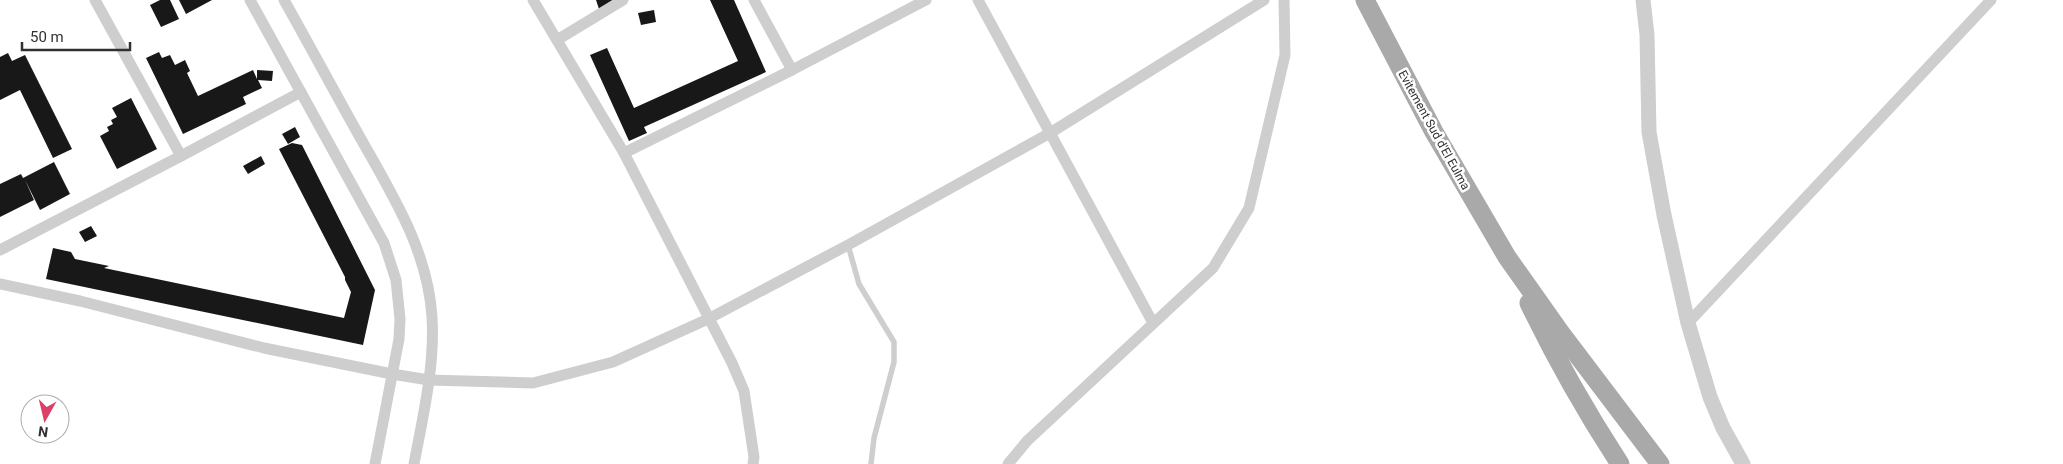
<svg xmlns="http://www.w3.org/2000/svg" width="2063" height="464" font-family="Roboto,sans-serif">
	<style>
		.building { fill: #181818 }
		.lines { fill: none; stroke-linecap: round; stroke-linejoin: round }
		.service { stroke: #cecece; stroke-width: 5.5 }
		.minor { stroke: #cecece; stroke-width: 11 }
		.tertiary { stroke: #cecece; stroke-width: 15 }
		.primary { stroke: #a9a9a9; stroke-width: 19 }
		.labels { text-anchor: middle; stroke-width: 5; stroke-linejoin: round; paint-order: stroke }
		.street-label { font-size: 12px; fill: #313131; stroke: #fff }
	</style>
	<rect width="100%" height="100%" fill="#fff"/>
	<g class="building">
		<polygon points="160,0 170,0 179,19 161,27 150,5"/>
		<polygon points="179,0 212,0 186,14"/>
		<polygon points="596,0 613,0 599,9"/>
		<polygon points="710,0 734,0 766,72 644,127 647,133 629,141 590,55 607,48 634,108 738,61"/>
		<polygon points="654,10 656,22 641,25 638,13"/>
		<polygon points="159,52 162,58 170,55 175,65 185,60 190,71 187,73 198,96 253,70 257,79 257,70 273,71 272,81 258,80 262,88 243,97 246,104 183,134 146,58"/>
		<polygon points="8,53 12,61 25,55 72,149 53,158 20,90 0,100 0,57"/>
		<polygon points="131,98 157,149 117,169 100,136 109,131 107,127 113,124 111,120 117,117 112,108"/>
		<polygon points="295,127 300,137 288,144 282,134"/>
		<polygon points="292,143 302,145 375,290 363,345 46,279 53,248 71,252 75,259 109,266 104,268 344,318 351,292 345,280 345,277 279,149"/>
		<polygon points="261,156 265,164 248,174 243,166"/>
		<polygon points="54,162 70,194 40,210 25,180 34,200 0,217 0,184 21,174 23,178"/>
		<polygon points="91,226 97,236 85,242 79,232"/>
	</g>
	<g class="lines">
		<polyline class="service" points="848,245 859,284 894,342 894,362 874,438 871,464"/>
		<g class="minor">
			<polyline points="95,0 181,156"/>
			<polyline points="250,0 384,243 396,280 400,319 399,339 375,464"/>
			<path d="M 284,0 C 310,46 335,93 361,139 C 393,196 428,251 432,317 C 435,366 423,416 414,464"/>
			<polyline points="533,0 624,153 792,70 926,0"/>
			<polyline points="754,0 792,70"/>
			<polyline points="978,0 1153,323"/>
			<polyline points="557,40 623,0"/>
			<polyline points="624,153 732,363 744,391 754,457 753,464"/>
			<polyline points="0,250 181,156 301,92"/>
			<polyline points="0,284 80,301 264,348 392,374 429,380 533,383 613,362 708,319 848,245 1050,133 1264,0"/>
			<polyline points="1688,323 1991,0"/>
			<polyline points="1008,464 1027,441 1213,268 1249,208 1285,55 1284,0"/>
		</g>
		<polyline class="tertiary" points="1643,0 1647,35 1649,132 1664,215 1688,323 1710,397 1723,428 1743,464"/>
		<g class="primary">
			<polyline points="1365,0 1434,132 1507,257 1560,332 1660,464"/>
			<path d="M 1529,303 C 1556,359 1586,412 1620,464"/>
		</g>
	</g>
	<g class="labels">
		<g class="street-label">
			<text transform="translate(1434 130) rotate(61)" y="4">Evitement Sud d'El Eulma</text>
		</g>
	</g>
	<g transform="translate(45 419) rotate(188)"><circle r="24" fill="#ffffff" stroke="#adadad"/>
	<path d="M0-4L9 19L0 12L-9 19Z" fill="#db4069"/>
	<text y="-8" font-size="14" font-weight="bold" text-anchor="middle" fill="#313131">N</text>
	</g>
	<path d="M22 42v8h108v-8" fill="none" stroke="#313131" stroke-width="2.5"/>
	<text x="30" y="42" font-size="15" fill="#313131" stroke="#ffffff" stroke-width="4" paint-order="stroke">50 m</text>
</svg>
